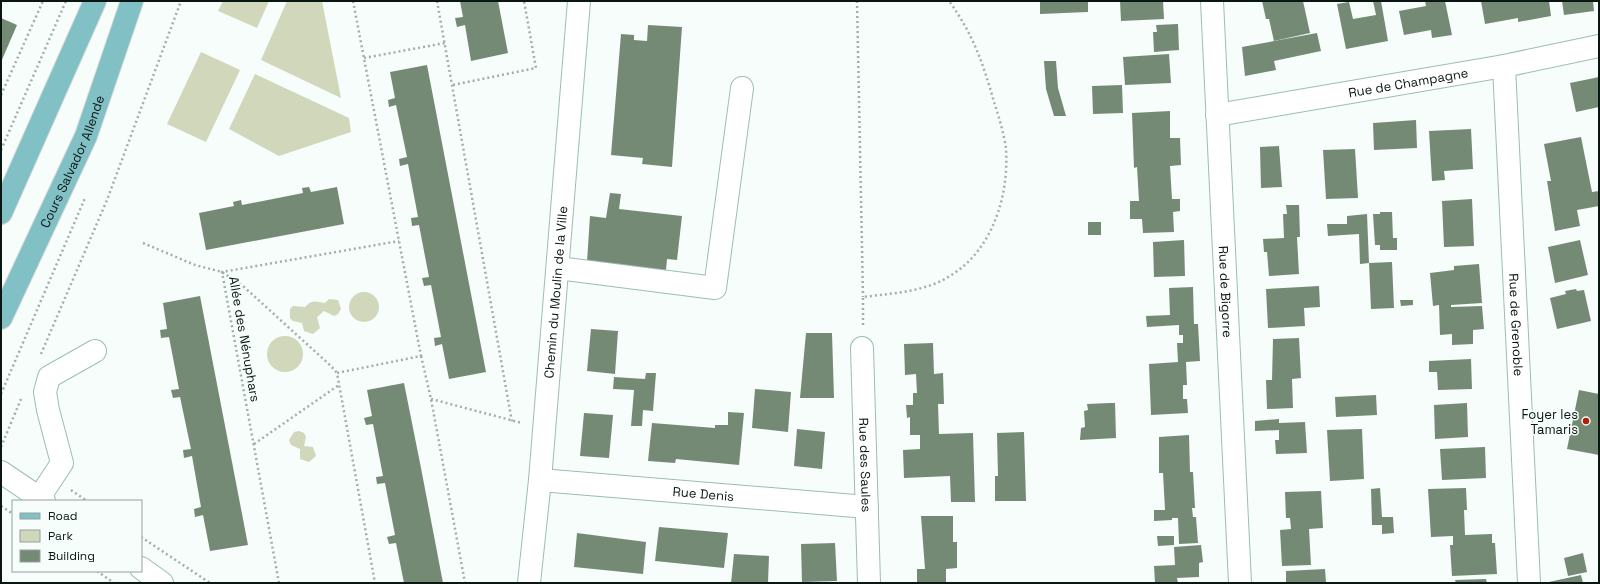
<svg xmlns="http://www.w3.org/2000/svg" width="1600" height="584" font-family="'Space Grotesk',sans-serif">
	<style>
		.green { fill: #d1d7ba }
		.building { fill: #758a74 }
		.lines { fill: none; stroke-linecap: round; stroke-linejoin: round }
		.minor-casing { stroke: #9bbeb2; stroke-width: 24 }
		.major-casing { stroke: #d8dad9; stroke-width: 24 }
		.path { stroke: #a4adaa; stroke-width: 2.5; stroke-dasharray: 2 3; stroke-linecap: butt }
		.minor { stroke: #fff; stroke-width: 22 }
		.major { stroke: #81c1c5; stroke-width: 22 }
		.poi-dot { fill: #ae200d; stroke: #f6fdfb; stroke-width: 1.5 }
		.labels { text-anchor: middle; stroke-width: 3; stroke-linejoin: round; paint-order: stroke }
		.street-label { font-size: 13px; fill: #091612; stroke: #f6fdfb }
		.poi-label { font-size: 13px; fill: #091612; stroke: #f6fdfb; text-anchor: end }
	</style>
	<rect width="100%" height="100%" fill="#f6fdfb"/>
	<g class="green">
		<polygon points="223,1 269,1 257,28 218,11"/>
		<polygon points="287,1 322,1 341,98 261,60"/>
		<polygon points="201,52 240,70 206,142 167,124"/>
		<polygon points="255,74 349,118 351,132 279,156 229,129"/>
		<circle cx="364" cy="307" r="15"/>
		<path d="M 329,299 L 338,300 L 341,309 L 338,314 L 334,316 L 324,311 L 317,317 L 320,328 L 313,334 L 304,331 L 302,323 L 293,321 L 290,318 L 290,309 L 293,306 L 305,307 C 313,299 316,302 325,303 Z"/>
		<circle cx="285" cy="354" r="18"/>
		<polygon points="299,431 304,433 306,437 304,446 313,447 316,456 309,462 300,459 300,449 291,445 289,440 294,432"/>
	</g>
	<g class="building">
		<polygon points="460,1 498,1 508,53 471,61 465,25 457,27 455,18 463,17"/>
		<polygon points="1040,1 1088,1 1088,12 1040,14"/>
		<polygon points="1120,1 1163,1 1164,19 1121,21"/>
		<polygon points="1262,1 1303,1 1310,33 1274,41 1269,19 1266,19"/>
		<polygon points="1373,1 1381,1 1388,41 1346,49 1337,4 1349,2 1353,19 1376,15"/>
		<polygon points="1425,1 1445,1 1452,35 1432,38 1431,30 1404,35 1399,11 1426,6"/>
		<polygon points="1481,1 1549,1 1551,16 1518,22 1518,18 1485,24"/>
		<polygon points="1562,1 1593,1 1594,11 1564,15"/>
		<polygon points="1,18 17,25 1,62"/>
		<polygon points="1178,24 1179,50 1154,52 1153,32 1157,32 1156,25"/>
		<polygon points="648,25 682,27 672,167 642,164 643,158 611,155 621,34 634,35 634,40 647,41"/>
		<polygon points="1317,33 1321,51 1274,61 1276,70 1245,76 1242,47"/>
		<polygon points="1169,54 1171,83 1125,85 1123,57"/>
		<polygon points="1044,61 1056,61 1058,88 1066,116 1054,116 1046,89"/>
		<polygon points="427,65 486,372 449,379 442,344 435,346 434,338 441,337 431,285 424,286 422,278 429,277 419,225 412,226 411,218 418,217 408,164 400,166 399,159 407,157 396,105 389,107 388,100 395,98 390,72"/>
		<polygon points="1599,77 1599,107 1576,112 1570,83"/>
		<polygon points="1122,85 1123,113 1093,114 1092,86"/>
		<polygon points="1170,111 1170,138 1180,138 1181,165 1170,166 1172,199 1180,199 1180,211 1173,212 1174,232 1143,233 1142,219 1130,219 1130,201 1139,201 1137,167 1134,168 1132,113"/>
		<polygon points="1416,120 1417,148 1374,150 1373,123"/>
		<polygon points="1471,129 1473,169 1444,171 1445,180 1432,181 1429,131"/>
		<polygon points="1581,137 1592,192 1599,191 1599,206 1577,210 1580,226 1555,231 1547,181 1551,181 1544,144"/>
		<polygon points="1279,146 1282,187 1261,188 1260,147"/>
		<polygon points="1355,149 1358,198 1326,199 1323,150"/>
		<polygon points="309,187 311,192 337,187 344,224 206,250 199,213 234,206 233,202 241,200 242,205 303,193 302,188"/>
		<polygon points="610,193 621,194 619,209 682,216 677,260 667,259 666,270 587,262 590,216 606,218"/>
		<polygon points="1472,199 1474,246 1444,247 1442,201"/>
		<polygon points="1286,205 1299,205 1300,237 1297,237 1299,274 1269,276 1267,252 1264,252 1263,239 1284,238 1283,214 1287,214"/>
		<polygon points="1380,212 1392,212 1393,238 1397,238 1397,250 1380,250 1380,245 1375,245 1373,214 1380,214"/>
		<polygon points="1367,214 1369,263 1392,262 1394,308 1371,309 1369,263 1360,264 1359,234 1328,236 1327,224 1347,224 1347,216"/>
		<rect x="1088" y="222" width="13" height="13"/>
		<polygon points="1184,240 1185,276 1154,277 1153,242"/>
		<polygon points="1580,240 1588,275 1555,283 1548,247"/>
		<polygon points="1479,264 1482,303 1451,305 1451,307 1482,306 1484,329 1473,330 1473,344 1452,345 1452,334 1440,335 1439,305 1433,306 1430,273 1454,270 1454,266"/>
		<polygon points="1319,286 1320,307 1304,308 1305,326 1268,328 1266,289"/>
		<polygon points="1193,287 1194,324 1198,324 1200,361 1186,362 1187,385 1183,385 1183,399 1187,399 1188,413 1151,415 1149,364 1178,362 1177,343 1183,343 1183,335 1179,335 1179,325 1147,327 1146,316 1170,315 1169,288"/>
		<polygon points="1576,289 1577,291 1584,290 1591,321 1557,329 1550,298 1566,294 1565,291"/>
		<polygon points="200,296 248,545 210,551 203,515 195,517 194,509 201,507 192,456 184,458 183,450 191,449 180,397 173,398 171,390 179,389 169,337 161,338 160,330 167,329 163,303"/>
		<polygon points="1400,300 1413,300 1413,305 1401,306"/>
		<polygon points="591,329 618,331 615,374 587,371"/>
		<polygon points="806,333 832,333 834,398 800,398"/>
		<polygon points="1299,338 1301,378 1292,379 1293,408 1267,409 1266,380 1272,380 1273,339"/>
		<polygon points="933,343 934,374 943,373 944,404 938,404 939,434 973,433 975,502 951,502 950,476 904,478 903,450 920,449 920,435 910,435 910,417 907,418 906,405 913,405 913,393 917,393 916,374 905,375 904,344"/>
		<polygon points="1471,359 1472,389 1438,390 1437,372 1429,372 1429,361"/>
		<polygon points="646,373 656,373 653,411 643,410 642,426 631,426 634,390 613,389 614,377 645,379"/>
		<polygon points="404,383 421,468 443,583 404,583 396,543 389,544 387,537 395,535 385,483 377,484 376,477 383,476 373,424 366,425 364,418 372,416 367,390"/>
		<polygon points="755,389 791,392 788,432 752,428"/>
		<polygon points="1579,390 1599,394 1599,455 1567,449"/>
		<polygon points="1376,395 1377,415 1336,417 1335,397"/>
		<polygon points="1110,403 1115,403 1116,438 1080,440 1081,428 1085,427 1084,411 1088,410 1087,404"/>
		<polygon points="1467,403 1468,437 1435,439 1434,405"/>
		<polygon points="728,412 744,413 739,465 676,459 675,463 648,461 652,423 715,428 715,425 728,425"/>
		<polygon points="584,413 613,415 609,458 580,456"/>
		<polygon points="1279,419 1279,423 1305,422 1307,453 1276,454 1275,440 1279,440 1279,430 1255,431 1255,421"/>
		<polygon points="797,429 825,432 822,469 794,466"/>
		<polygon points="1362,429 1364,479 1330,481 1327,430"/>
		<polygon points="1024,432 1026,501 995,501 995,476 998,476 997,433"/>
		<polygon points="1189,435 1190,472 1193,472 1195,508 1192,508 1193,517 1196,517 1198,543 1179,544 1178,518 1172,518 1172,520 1154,521 1154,510 1165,510 1163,473 1159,473 1159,437"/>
		<polygon points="1485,447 1486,478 1442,480 1440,449"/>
		<polygon points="1380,488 1382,517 1393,517 1394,533 1382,534 1382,525 1372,525 1371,489"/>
		<polygon points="1466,488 1467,510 1464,510 1465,535 1492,534 1492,543 1495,543 1497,574 1452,576 1450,545 1453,545 1453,536 1431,537 1428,489"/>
		<polygon points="1321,491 1323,528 1309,529 1311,565 1282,566 1280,530 1291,529 1290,518 1286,518 1285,492"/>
		<polygon points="921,516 953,516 953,542 957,542 957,568 946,569 946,583 917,583 917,569 925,569"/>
		<polygon points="659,527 728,533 724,568 655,561"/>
		<polygon points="577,533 646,542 643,574 574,567"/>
		<polygon points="1157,536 1174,536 1174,545 1158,546"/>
		<polygon points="835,543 837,581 802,582 801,544"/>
		<polygon points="1201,545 1203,562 1199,563 1199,577 1177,578 1178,583 1155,583 1154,566 1175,565 1174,547"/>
		<polygon points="1583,553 1587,572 1568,576 1564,558"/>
		<polygon points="734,554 769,556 768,583 731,583"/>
		<polygon points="1325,569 1326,583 1286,583 1286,571"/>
		<polygon points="1581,575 1583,583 1549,583 1549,582"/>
		<polygon points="1486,579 1487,583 1456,583 1455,580"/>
	</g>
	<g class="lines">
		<defs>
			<g id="minor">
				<path id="s1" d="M 1212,1 L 1240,583"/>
				<path id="s2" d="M 1504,66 L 1529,583"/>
				<path id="s3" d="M 1217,115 L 1504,66 L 1599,46"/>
				<polyline points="558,268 715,288 742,88"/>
				<path id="s4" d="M 862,348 L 869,583"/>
				<polyline points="1,472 44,501"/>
				<path id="s5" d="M 540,480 L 867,507"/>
				<polyline points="39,498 62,463 48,410 45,392 49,377 95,351"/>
				<polyline points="141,568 162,583"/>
				<path id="s6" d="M 529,583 L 540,480 L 579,1"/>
			</g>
			<g id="major">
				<polyline points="1,213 95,1"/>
				<path id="s7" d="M 1,318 L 86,136 L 132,1"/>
			</g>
		</defs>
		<use href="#minor" class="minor-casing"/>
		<use href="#major" class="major-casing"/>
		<g class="path">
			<polyline points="353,1 421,356 337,373 375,583"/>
			<polyline points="437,1 512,422"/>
			<polyline points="857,1 863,297"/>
			<polyline points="364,58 445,43"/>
			<polyline points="453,85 536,68 524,1"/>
			<polyline points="1,95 43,1"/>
			<polyline points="1,150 66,1"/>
			<polyline points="143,243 195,265 222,272 243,286 331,366 337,373"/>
			<path d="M 863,325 L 863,297 C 894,293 927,292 953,274 C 993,248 1009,195 1006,149 C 1004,134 999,117 994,102 C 983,63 973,34 949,1"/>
			<polyline points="41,354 107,200 181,1"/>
			<polyline points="421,356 431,399 465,583"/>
			<polyline points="1,394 85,198"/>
			<polyline points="431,399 522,423"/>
			<polyline points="254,444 339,385"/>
			<polyline points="1,447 21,399"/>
			<polyline points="71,490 87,501"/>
			<polyline points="1,506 13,514"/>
			<polyline points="141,537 210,583"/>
			<polyline points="97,571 114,583"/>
			<polyline points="279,583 222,272 399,241"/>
		</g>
		<use href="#minor" class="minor"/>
		<use href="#major" class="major"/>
	</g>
	<circle class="poi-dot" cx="1586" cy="421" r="4"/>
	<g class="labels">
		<g class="street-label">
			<text dy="5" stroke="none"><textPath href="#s3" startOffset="194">Rue de Champagne</textPath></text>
			<text dy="5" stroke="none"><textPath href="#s7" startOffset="172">Cours Salvador Allende</textPath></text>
			<text dy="5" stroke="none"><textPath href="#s6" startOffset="292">Chemin du Moulin de la Ville</textPath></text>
			<text dy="5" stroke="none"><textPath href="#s1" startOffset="291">Rue de Bigorre</textPath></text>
			<text dy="5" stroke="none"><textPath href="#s2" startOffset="259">Rue de Grenoble</textPath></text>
			<text transform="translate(245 339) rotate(80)" y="5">Allée des Nénuphars</text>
			<text dy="5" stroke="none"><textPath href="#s4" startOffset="117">Rue des Saules</textPath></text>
			<text dy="5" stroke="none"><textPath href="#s5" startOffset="164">Rue Denis</textPath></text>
		</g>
		<g class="poi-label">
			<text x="1578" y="419">Foyer les<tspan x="1578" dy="15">Tamaris</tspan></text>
		</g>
	</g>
	<rect width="1600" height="584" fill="none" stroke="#091612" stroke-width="4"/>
	<rect x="12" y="500" width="130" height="72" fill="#f6fdfb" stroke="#97a19e"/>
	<rect x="20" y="513" width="20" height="6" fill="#81c1c5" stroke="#97a19e"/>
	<text x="48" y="520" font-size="12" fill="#091612">Road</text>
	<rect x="20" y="530" width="20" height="12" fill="#d1d7ba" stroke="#97a19e"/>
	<text x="48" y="540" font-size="12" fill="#091612">Park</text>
	<rect x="20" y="550" width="20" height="12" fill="#758a74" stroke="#97a19e"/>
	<text x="48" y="560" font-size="12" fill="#091612">Building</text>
</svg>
